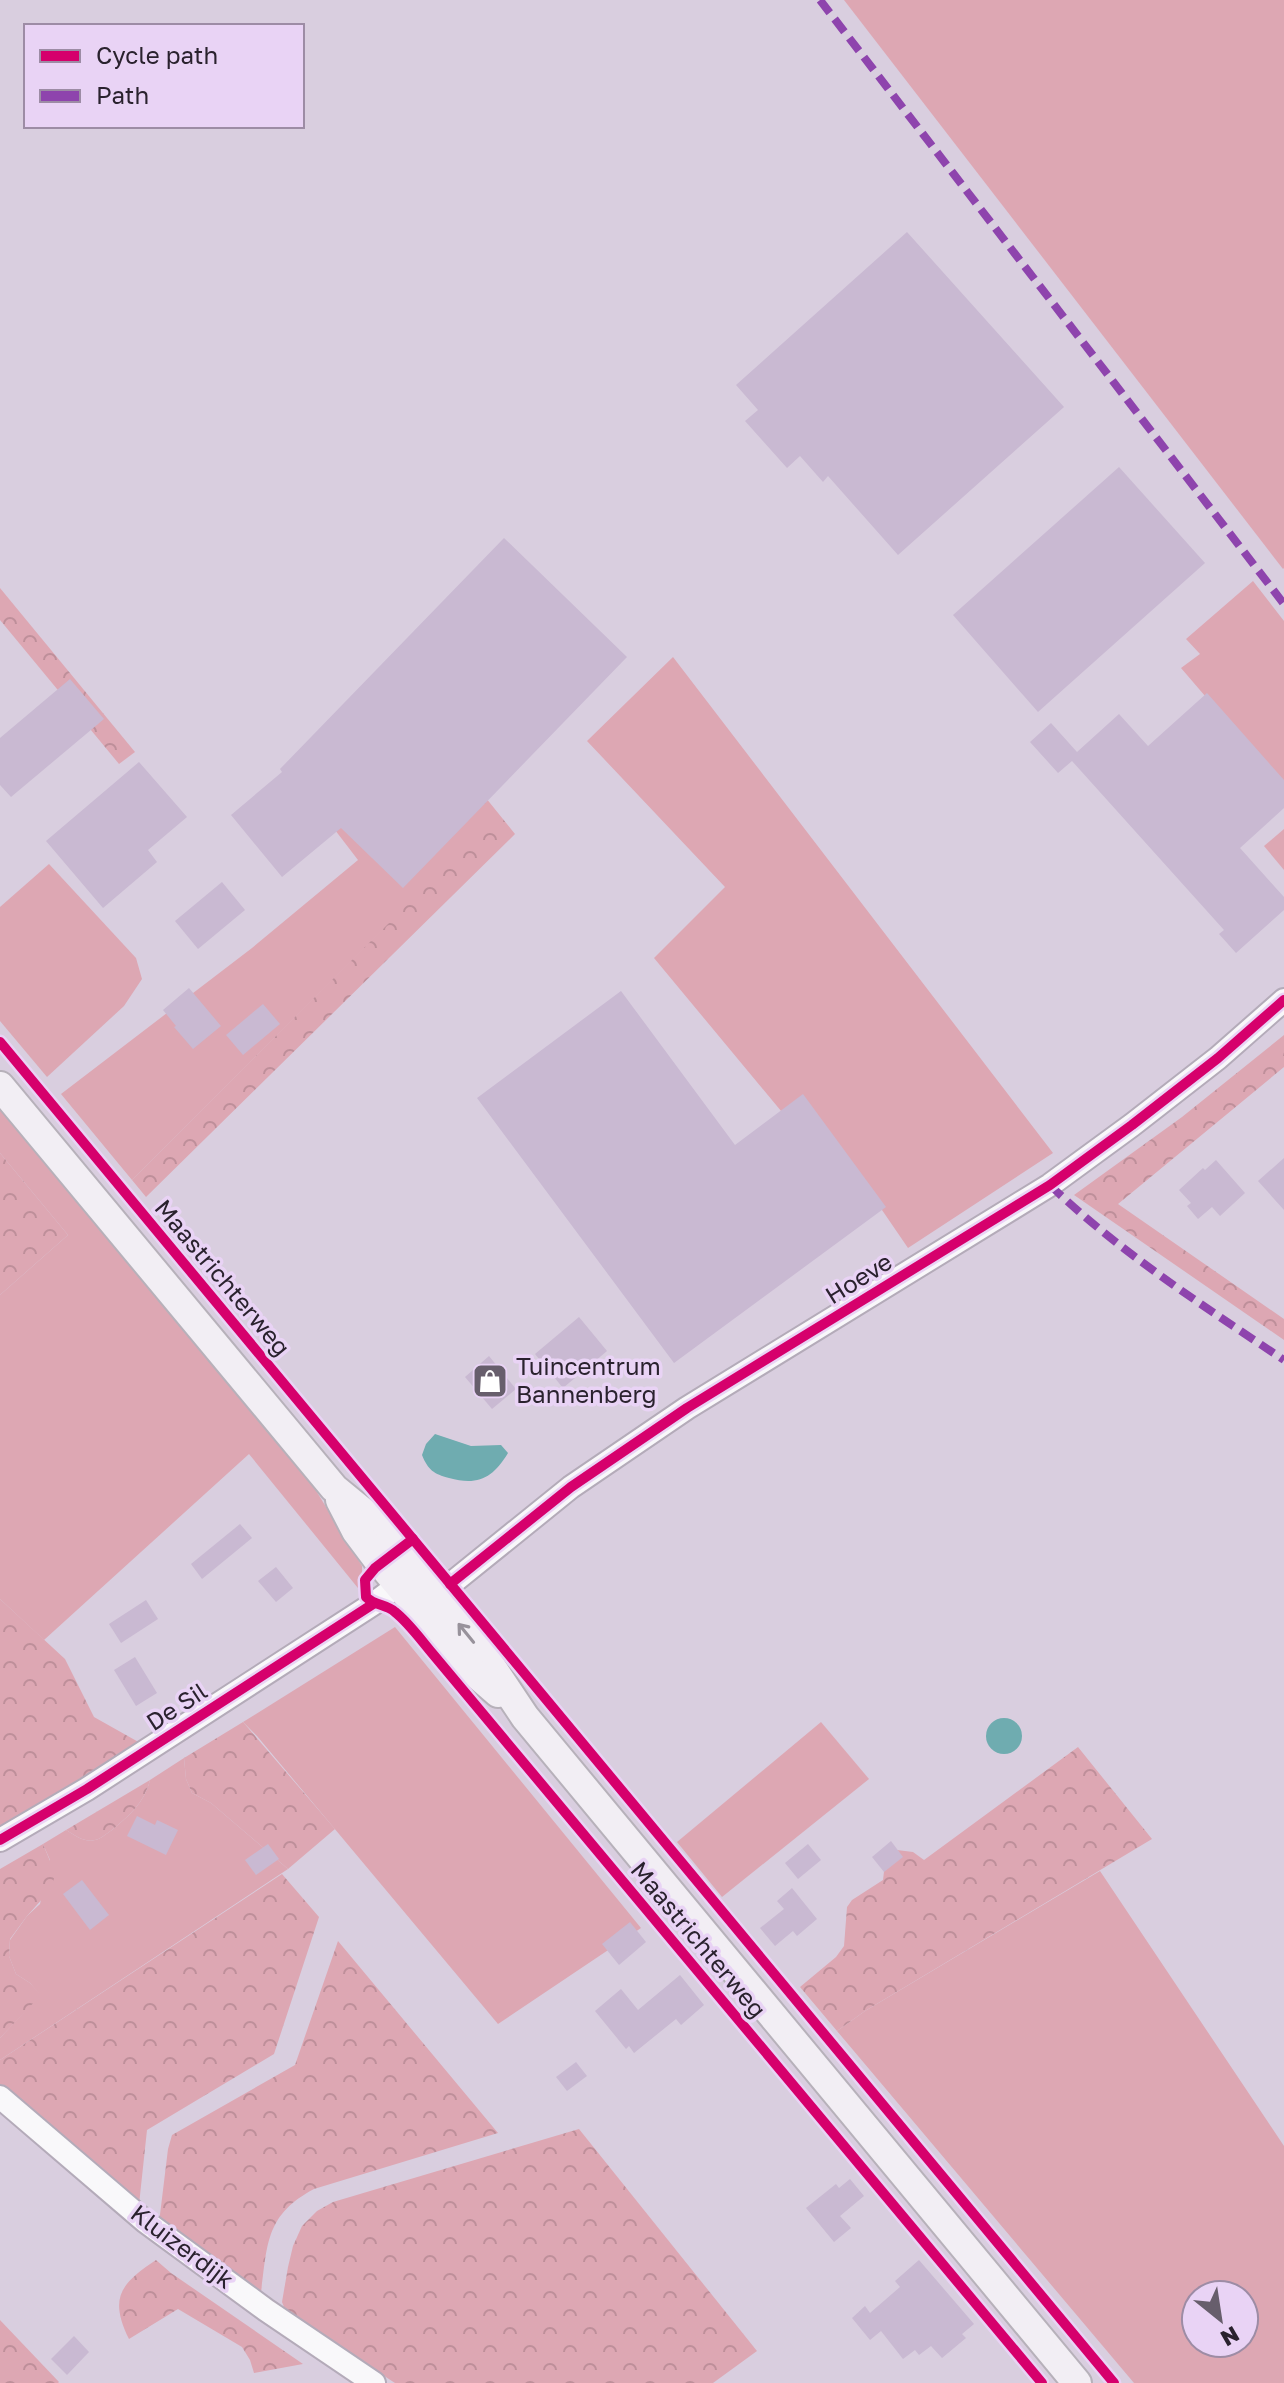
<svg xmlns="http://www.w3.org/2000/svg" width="1284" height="2383" font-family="'Golos Text',sans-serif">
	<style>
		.green { fill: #dda7b3; fill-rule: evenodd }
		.forest { fill: url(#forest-crowns) }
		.water { fill: #6facb0 }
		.building { fill: #c9b9d2 }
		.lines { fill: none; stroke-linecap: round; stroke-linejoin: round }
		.minor-casing { stroke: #b4abb9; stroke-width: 26 }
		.major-casing { stroke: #b7b1ba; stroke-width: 32 }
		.minor { stroke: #f9f8fa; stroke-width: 22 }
		.major { stroke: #f2eef4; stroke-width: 28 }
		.quiet { stroke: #8e44ad; stroke-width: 8; stroke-dasharray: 16 8; stroke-linecap: butt }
		.cycleway-casing { stroke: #e9d3f5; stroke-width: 15 }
		.cycleway { stroke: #d6006c; stroke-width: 10 }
		.oneway { stroke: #98929b }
		.labels { text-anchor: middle; stroke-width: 7; stroke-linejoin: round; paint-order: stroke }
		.street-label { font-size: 24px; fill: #2a222e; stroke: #e9d3f5 }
		.poi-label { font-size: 24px; fill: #2a222e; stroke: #e9d3f5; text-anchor: start }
	</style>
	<defs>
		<pattern id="forest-crowns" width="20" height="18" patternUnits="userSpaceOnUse" patternTransform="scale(2)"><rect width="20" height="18" fill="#dda7b3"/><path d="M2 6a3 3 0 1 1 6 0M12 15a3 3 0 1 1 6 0" fill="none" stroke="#be8f9a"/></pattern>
	</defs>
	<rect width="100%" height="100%" fill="#d9cedf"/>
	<g class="green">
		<polygon points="844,0 1284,0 1284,568 1283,569"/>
		<polygon points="1253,581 1284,621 1284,788 1181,668 1200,654 1186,639"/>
		<polygon points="673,657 1053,1153 908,1248 843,1153 825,1164 654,958 725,887 587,741"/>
		<polygon points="371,687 487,826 132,1180 61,1094 252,948 358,860 289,770"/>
		<polygon points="1284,829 1284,870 1264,846"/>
		<polygon points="49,864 136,958 142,979 124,1006 47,1077 0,1021 0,907"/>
		<polygon points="0,1107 312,1484 362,1566 362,1593 249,1454 44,1640 0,1599 0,1295 68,1235 0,1153"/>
		<polygon points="395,1627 641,1928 498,2024 257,1736 243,1722"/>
		<polygon points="821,1722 869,1779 722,1897 677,1842"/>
		<path d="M 184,1758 L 186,1779 L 192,1793 L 211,1803 L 288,1869 L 0,2060 L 0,2038 L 40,1995 L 30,1983 L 16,1974 L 9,1956 L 10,1940 L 27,1916 L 40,1904 L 50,1860 L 43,1844 L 66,1830 C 75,1835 84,1843 95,1840 C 101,1839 107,1833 112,1830 C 130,1815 144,1803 150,1780 Z"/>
		<path d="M 1100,1871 L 1284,2146 L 1284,2383 L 1134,2383 L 837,2031 L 865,2011 ZM 1196,2295 L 1244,2295 L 1244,2343 L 1196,2343 Z"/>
	</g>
	<g class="forest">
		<polygon points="0,588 135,752 119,764 0,620"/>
		<polygon points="385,673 515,834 146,1197 132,1180 486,826 371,687"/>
		<polygon points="1284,1035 1284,1067 1118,1204 1284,1319 1284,1340 1074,1195 1182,1117"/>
		<polygon points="0,1153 68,1235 0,1295"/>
		<polygon points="0,1599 65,1659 94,1717 142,1744 0,1828"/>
		<polygon points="243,1722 335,1829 288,1869 211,1803 192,1793 186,1779 184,1758"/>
		<polygon points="1078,1747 1152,1839 865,2011 837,2031 800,1987 836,1957 844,1946 847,1907 852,1900 883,1880 885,1863 897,1850 913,1852 924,1860"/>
		<path d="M 150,1780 C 144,1803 130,1815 112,1830 C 107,1833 101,1839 95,1840 C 84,1843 75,1835 66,1830 Z"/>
		<polygon points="43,1844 55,1873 52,1888 27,1916 10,1939 9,1956 16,1974 30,1983 41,1995 0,2038 0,1869"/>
		<polygon points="282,1874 319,1917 274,2054 147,2130 138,2214 0,2090 0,2060"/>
		<path d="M 338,1941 L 498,2133 L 314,2189 C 263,2216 268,2247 260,2299 L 158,2231 L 168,2149 L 172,2135 L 295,2065 Z"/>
		<polygon points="579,2129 757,2351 713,2383 395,2383 286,2312 282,2302 288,2267 293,2246 302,2226 317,2211 333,2202"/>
		<path d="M 156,2260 L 171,2273 L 303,2364 L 254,2373 L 250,2360 L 242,2347 L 178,2309 L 129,2339 C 109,2298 120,2284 156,2260 Z"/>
		<polygon points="0,2320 59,2382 58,2383 0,2383"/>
	</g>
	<g class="water">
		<path d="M 435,1434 L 471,1446 L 501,1445 L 508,1453 C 493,1478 478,1486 449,1478 C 434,1474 428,1470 422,1455 L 426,1444 Z"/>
		<circle cx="1004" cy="1736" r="18"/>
	</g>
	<g class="building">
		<polygon points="907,232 1064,407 898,555 828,476 823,482 800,456 787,468 745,421 758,410 736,385"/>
		<polygon points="1119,467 1205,563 1038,712 953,615"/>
		<polygon points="504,538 627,657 403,888 341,828 282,877 231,815 282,772 280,769"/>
		<polygon points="70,679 104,719 11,797 0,785 0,738"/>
		<polygon points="1207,693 1284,780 1284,808 1240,848 1284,897 1284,910 1236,953 1219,934 1224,930 1072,761 1058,773 1030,742 1051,723 1077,752 1119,714 1148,746"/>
		<polygon points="139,762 187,817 148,850 157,862 103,908 46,841"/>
		<polygon points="222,882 245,910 198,949 175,921"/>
		<polygon points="189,988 221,1026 193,1049 174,1027 176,1026 163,1010"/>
		<polygon points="621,991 735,1145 803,1094 886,1207 674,1363 477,1098"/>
		<polygon points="263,1004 280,1024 243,1055 226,1035"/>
		<polygon points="1284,1158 1284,1210 1258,1181"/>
		<polygon points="1216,1160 1245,1193 1220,1216 1212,1207 1198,1219 1187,1206 1191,1203 1179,1190 1203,1168 1205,1170"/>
		<polygon points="579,1317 607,1351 563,1388 535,1354"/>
		<polygon points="489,1356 516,1389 492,1409 465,1377"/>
		<polygon points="240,1524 252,1538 202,1579 191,1564"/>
		<polygon points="276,1567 293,1588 276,1602 258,1581"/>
		<polygon points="146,1600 158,1619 121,1643 109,1624"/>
		<polygon points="135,1657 157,1693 136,1706 114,1670"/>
		<polygon points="137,1816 155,1825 157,1820 178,1830 166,1855 127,1836"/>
		<polygon points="891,1841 903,1857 884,1872 872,1857"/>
		<polygon points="268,1844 279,1859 256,1875 245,1860"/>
		<polygon points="808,1844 821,1860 798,1879 785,1863"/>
		<polygon points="82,1880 109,1915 90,1930 63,1894"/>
		<polygon points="792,1888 817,1919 797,1936 793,1931 775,1946 760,1928 784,1909 777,1901"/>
		<polygon points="630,1922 646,1942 619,1965 602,1944"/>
		<polygon points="680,1975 704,2005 681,2025 676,2019 634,2053 629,2046 626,2049 595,2011 621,1989 638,2010"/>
		<polygon points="576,2062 587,2076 567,2091 556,2077"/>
		<polygon points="850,2179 864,2196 840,2216 851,2228 834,2242 806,2208 836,2184 839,2188"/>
		<polygon points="919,2260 974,2324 962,2334 966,2338 942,2358 931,2346 919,2355 915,2350 903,2359 881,2331 870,2340 852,2318 865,2306 870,2313 900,2287 895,2281"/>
		<polygon points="74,2336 89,2352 67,2375 51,2359"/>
	</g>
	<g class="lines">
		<defs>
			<g id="minor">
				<polyline points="426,1604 571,1487 687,1408 1050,1185 1132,1125 1218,1058 1284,1000"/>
				<polyline points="0,1840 87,1789 373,1604 409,1577"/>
				<polyline points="0,2097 146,2222 266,2310 374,2383"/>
			</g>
			<g id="major">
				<polyline points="0,1086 334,1488 373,1520 417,1571 483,1654 525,1717 1077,2383"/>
				<polyline points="340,1500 356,1531 380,1563 468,1667 498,1693"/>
			</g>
		</defs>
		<use href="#minor" class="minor-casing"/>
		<use href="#major" class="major-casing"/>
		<use href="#minor" class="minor"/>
		<use href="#major" class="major"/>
		<g class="quiet">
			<polyline points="820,0 1284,604"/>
			<path d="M 1050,1185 C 1118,1251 1205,1307 1284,1360"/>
		</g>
		<defs>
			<g id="cycleway">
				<polyline points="0,1042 1114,2383"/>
				<path d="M 413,1539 L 375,1568 L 365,1580 L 366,1597 C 375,1606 386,1604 395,1612 C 409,1623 421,1640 432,1653 L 1042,2383"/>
				<polyline points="450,1584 571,1487 687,1408 1050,1185 1132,1125 1218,1058 1284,1000"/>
				<polyline points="0,1840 87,1789 373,1604"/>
			</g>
		</defs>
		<use href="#cycleway" class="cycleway-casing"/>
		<use href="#cycleway" class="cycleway"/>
	</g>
	<defs><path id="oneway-shaft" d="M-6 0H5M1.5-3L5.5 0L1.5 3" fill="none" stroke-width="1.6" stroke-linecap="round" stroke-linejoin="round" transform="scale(2)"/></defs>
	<use class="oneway" href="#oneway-shaft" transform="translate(466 1633) rotate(-129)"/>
	<defs>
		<symbol id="shop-square" viewBox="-11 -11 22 22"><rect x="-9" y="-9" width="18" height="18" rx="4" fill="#675e6c" stroke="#e9d3f5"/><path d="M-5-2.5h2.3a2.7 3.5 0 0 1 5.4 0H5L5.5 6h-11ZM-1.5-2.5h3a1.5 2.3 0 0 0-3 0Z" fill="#fff"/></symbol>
	</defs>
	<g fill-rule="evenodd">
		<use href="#shop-square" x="470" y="1361" width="40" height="40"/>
	</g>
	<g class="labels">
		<g class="street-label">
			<text transform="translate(222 1278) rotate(50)" y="8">Maastrichterweg</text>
			<text transform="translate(859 1279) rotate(-32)" y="8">Hoeve</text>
			<text transform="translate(177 1707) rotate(-33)" y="8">De Sil</text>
			<text transform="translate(698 1940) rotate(50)" y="8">Maastrichterweg</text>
			<text transform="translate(182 2247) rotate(37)" y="8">Kluizerdijk</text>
		</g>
		<g class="poi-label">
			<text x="516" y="1375">Tuincentrum<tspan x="516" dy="28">Bannenberg</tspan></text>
		</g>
	</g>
	<rect x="24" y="24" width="280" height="104" fill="#e9d3f5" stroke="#9d8ca5" stroke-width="2"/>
	<rect x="40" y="50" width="40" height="12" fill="#d6006c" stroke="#9d8ca5" stroke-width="2"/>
	<text x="96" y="64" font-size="24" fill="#2a222e">Cycle path</text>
	<rect x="40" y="90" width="40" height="12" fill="#8e44ad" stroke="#9d8ca5" stroke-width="2"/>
	<text x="96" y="104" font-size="24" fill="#2a222e">Path</text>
	<g transform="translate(1220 2319) rotate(150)"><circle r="38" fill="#e9d3f5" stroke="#9d8ca5" stroke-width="2"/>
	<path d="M0-6L14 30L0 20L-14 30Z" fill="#675e6c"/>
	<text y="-12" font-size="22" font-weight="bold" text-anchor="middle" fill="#2a222e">N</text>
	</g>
</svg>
